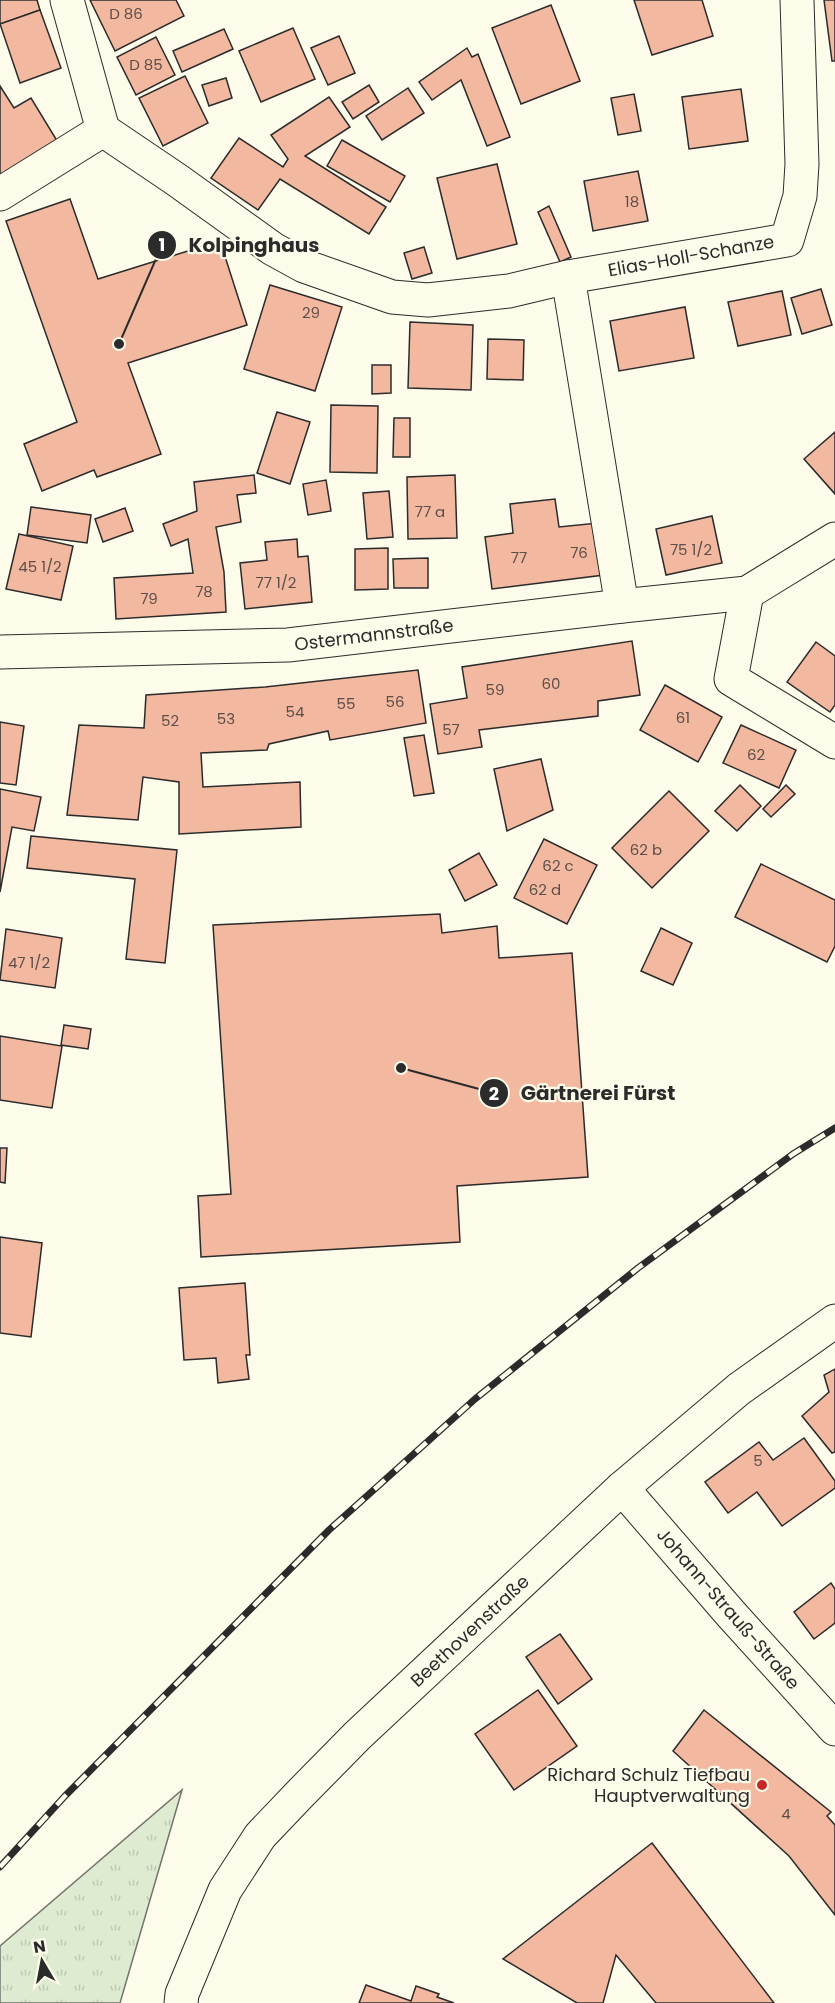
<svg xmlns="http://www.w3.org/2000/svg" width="835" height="2003" font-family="Poppins,sans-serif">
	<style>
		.grass { fill: url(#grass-tufts); stroke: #74746e; stroke-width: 1.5 }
		.building { fill: #f2b8a0; stroke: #2b2b2b; stroke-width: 1.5 }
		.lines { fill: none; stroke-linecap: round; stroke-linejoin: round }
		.street-casing { stroke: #2b2b2b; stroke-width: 35 }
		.street { stroke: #fdfbea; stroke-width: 33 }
		.rail-casing { stroke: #2b2b2b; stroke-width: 7 }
		.rail { stroke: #fdfbea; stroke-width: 4.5; stroke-dasharray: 14; stroke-linecap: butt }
		.poi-dot { fill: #c62828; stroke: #fdfbea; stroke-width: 2 }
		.labels { text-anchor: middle; stroke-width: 4.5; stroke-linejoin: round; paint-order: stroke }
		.number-label { font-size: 15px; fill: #5d4e48 }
		.street-label { font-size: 18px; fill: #2b2b2b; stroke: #fdfbea }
		.poi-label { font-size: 18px; fill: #2b2b2b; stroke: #fdfbea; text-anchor: end }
		.leader { fill: none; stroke: #2b2b2b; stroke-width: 2 }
		.callout-dot { fill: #2b2b2b; stroke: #fdfbea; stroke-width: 2 }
		.mark-label { font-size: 18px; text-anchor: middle; font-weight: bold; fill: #fff }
		.callout-label { font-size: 20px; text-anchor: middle; font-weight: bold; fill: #2b2b2b; stroke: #fdfbea; stroke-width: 4.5; stroke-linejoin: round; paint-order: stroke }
	</style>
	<defs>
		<pattern id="grass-tufts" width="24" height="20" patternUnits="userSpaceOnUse" patternTransform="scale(1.5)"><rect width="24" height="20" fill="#deebd1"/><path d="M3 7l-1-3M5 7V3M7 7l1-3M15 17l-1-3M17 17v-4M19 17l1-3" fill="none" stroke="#bfcab4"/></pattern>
	</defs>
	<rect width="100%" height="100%" fill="#fdfbea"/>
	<polygon class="grass" points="182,1790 120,2003 0,2003 0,1946"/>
	<g class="building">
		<polygon points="0,0 37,0 40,10 0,24"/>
		<polygon points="90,0 176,0 184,16 115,51"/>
		<polygon points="634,0 702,0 713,36 652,55"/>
		<polygon points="824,0 835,0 835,61 832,61"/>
		<polygon points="551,5 580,81 521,104 492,28"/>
		<polygon points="40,10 61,68 20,83 0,24"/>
		<polygon points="293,28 315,79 261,102 239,51"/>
		<polygon points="224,29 233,49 182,72 173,51"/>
		<polygon points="339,36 355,73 328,85 311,48"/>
		<polygon points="156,37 175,75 136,95 117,57"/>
		<polygon points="467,48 472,57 478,54 510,137 487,146 461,80 432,100 419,82"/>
		<polygon points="185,76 208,123 163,146 139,98"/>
		<polygon points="226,78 232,98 209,106 202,85"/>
		<polygon points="369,85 379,102 353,119 342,102"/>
		<polygon points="0,86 14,108 31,98 59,144 0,178"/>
		<polygon points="408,88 424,113 382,140 366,116"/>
		<polygon points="741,89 748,141 689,149 682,97"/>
		<polygon points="634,94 641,131 618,135 611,98"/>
		<polygon points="329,97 350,127 305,156 386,207 369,234 280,179 258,210 211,178 239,138 283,167 288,159 271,135"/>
		<polygon points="342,140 405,176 390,202 327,166"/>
		<polygon points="497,164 517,244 457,259 437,178"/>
		<polygon points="638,171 648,221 593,231 584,181"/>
		<polygon points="70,199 98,279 220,241 247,325 128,363 161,454 97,477 94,470 42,491 24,444 77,422 6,221"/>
		<polygon points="549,206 571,257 560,262 538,212"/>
		<polygon points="424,247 432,273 412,279 404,253"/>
		<polygon points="270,285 342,307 315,391 244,369"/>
		<polygon points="821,289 832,325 802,334 791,298"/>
		<polygon points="782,291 791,335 738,346 728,302"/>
		<polygon points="685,307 694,358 619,371 610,321"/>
		<polygon points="410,322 473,325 471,390 408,388"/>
		<polygon points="488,339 524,340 523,380 487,379"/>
		<polygon points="372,365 391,365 391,393 372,394"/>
		<polygon points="331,405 378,406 377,473 330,472"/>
		<polygon points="277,412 310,422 290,484 257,473"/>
		<polygon points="394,418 410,418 410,457 393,457"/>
		<polygon points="835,432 835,494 804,459"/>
		<polygon points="254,475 256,493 237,495 241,522 216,527 224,572 226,612 116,619 114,578 193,573 188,539 171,546 163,524 197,511 194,482"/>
		<polygon points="455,475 457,538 408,539 407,477"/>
		<polygon points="326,480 331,511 308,515 303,484"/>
		<polygon points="389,491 393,537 367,539 363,493"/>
		<polygon points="555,499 559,527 598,523 604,575 492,589 485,537 513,533 510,504"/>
		<polygon points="31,507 91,515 87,543 27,535"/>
		<polygon points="125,508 133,531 103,542 95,519"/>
		<polygon points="712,516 722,563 666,575 656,529"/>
		<polygon points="19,534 73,546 61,600 6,589"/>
		<polygon points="297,539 298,557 308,556 312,602 245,609 240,563 267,560 265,542"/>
		<polygon points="388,548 388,589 355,590 355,549"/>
		<polygon points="428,558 428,588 394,588 393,559"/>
		<polygon points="632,641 640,695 598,701 598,716 479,730 482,747 438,754 430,704 467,698 462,667"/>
		<polygon points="816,642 835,656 835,705 830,712 787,682"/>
		<polygon points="418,670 426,723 330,740 328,731 269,744 267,750 201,753 203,787 300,782 301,827 179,834 179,782 143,777 138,820 67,815 79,725 144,728 146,695 265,687"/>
		<polygon points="665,685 722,717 698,762 640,730"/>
		<polygon points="0,722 24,726 16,785 0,783"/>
		<polygon points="741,725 796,750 779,788 723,763"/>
		<polygon points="424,735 434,793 414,796 404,738"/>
		<polygon points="541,759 553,810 507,831 494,769"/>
		<polygon points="740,785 761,806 737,831 715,811"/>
		<polygon points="786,785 795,794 771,817 763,809"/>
		<polygon points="0,789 41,797 34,831 12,827 0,892"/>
		<polygon points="669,791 709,831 652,888 612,848"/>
		<polygon points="31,836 177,850 165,963 126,959 135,879 27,868"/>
		<polygon points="544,839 597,865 567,924 514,898"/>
		<polygon points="479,853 497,885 465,901 449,870"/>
		<polygon points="761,864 835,900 835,946 827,962 735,917"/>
		<polygon points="440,914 442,933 497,926 499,958 572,953 588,1177 457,1186 460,1242 201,1257 198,1196 231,1194 213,925"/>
		<polygon points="661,928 692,943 673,985 641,971"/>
		<polygon points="6,929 62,938 55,988 0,980"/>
		<polygon points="64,1025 91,1029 88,1049 61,1045"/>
		<polygon points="0,1036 62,1046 52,1108 0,1100"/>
		<polygon points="0,1148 7,1148 5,1183 0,1182"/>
		<polygon points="0,1237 42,1243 31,1337 0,1333"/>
		<polygon points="245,1283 250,1355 246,1355 249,1379 218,1383 216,1358 184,1360 179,1288"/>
		<polygon points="835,1369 835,1452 832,1453 802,1416 829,1392 824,1375"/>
		<polygon points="804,1438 835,1481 835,1488 782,1526 757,1492 728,1513 705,1482 759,1442 773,1460"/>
		<polygon points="831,1583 835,1589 835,1623 814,1639 794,1612"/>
		<polygon points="560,1634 592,1679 558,1704 526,1657"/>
		<polygon points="538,1690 577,1746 514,1790 475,1734"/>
		<polygon points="704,1710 831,1812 827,1816 835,1825 835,1915 789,1856 673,1751"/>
		<polygon points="652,1843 774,2003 656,2003 616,1955 603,2003 577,2003 503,1959"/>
		<polygon points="366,1985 411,2001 416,1986 439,1994 437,1997 454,2003 359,2003"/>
	</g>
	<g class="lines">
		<defs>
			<g id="street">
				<polyline points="67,0 103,130"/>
				<polyline points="103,130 177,180 273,249 304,266 392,297 428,300 509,291 568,277 787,240 800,196 802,164 797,0"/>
				<polyline points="0,194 103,130"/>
				<polyline points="568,277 622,606"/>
				<polyline points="747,593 731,679 835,742"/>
				<polyline points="0,652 288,645 622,606 747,593 835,539"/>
				<polyline points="622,1488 731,1614 835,1729"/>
				<polyline points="181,2003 182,1994 225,1890 260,1836 299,1795 357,1736 622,1488 739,1389 835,1321"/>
			</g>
		</defs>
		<use href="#street" class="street-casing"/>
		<use href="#street" class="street"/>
		<defs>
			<polyline id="rail" points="0,1867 65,1796 329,1530 475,1399 638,1268 793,1154 835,1128"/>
		</defs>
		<use href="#rail" class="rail-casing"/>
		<use href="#rail" class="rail"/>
	</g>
	<circle class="poi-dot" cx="762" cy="1785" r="6"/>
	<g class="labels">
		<g class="number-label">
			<text x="126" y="19">D 86</text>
			<text x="146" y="70">D 85</text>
			<text x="632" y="207">18</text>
			<text x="311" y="318">29</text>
			<text x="430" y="517">77 a</text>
			<text x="691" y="555">75 1/2</text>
			<text x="579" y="558">76</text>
			<text x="519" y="563">77</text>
			<text x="40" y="572">45 1/2</text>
			<text x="276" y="588">77 1/2</text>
			<text x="204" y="597">78</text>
			<text x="149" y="604">79</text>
			<text x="551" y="689">60</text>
			<text x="495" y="695">59</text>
			<text x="395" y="707">56</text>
			<text x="346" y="709">55</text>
			<text x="295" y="717">54</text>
			<text x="683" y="723">61</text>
			<text x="226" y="724">53</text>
			<text x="170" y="726">52</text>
			<text x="451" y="735">57</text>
			<text x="756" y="760">62</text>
			<text x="646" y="855">62 b</text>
			<text x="558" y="871">62 c</text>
			<text x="545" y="895">62 d</text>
			<text x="29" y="968">47 1/2</text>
			<text x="758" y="1466">5</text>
			<text x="786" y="1819">4</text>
		</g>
		<g class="street-label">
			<text transform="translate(691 256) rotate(-10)" y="6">Elias-Holl-Schanze</text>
			<text transform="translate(374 635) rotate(-7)" y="6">Ostermannstraße</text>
			<text transform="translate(728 1609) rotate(49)" y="6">Johann-Strauß-Straße</text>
			<text transform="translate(470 1631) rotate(-43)" y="6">Beethovenstraße</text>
		</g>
		<g class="poi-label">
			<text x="750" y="1781">Richard Schulz Tiefbau<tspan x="750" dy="21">Hauptverwaltung</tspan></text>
		</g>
	</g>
	<path class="leader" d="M119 344L162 245M401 1068L494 1093"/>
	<g class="callout-dot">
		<circle cx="119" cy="344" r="6"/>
		<circle cx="401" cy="1068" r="6"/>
		<circle cx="162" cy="245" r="15"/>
		<circle cx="494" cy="1093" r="15"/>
	</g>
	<g class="mark-label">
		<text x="162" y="251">1</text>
		<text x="494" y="1100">2</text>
	</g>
	<g class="callout-label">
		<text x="254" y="252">Kolpinghaus</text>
		<text x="598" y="1100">Gärtnerei Fürst</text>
	</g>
	<g transform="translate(42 1961) rotate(350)" stroke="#fdfbea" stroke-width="4.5" paint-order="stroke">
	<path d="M0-4.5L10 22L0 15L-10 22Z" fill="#2b2b2b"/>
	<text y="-9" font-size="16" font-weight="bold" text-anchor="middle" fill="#2b2b2b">N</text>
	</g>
</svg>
